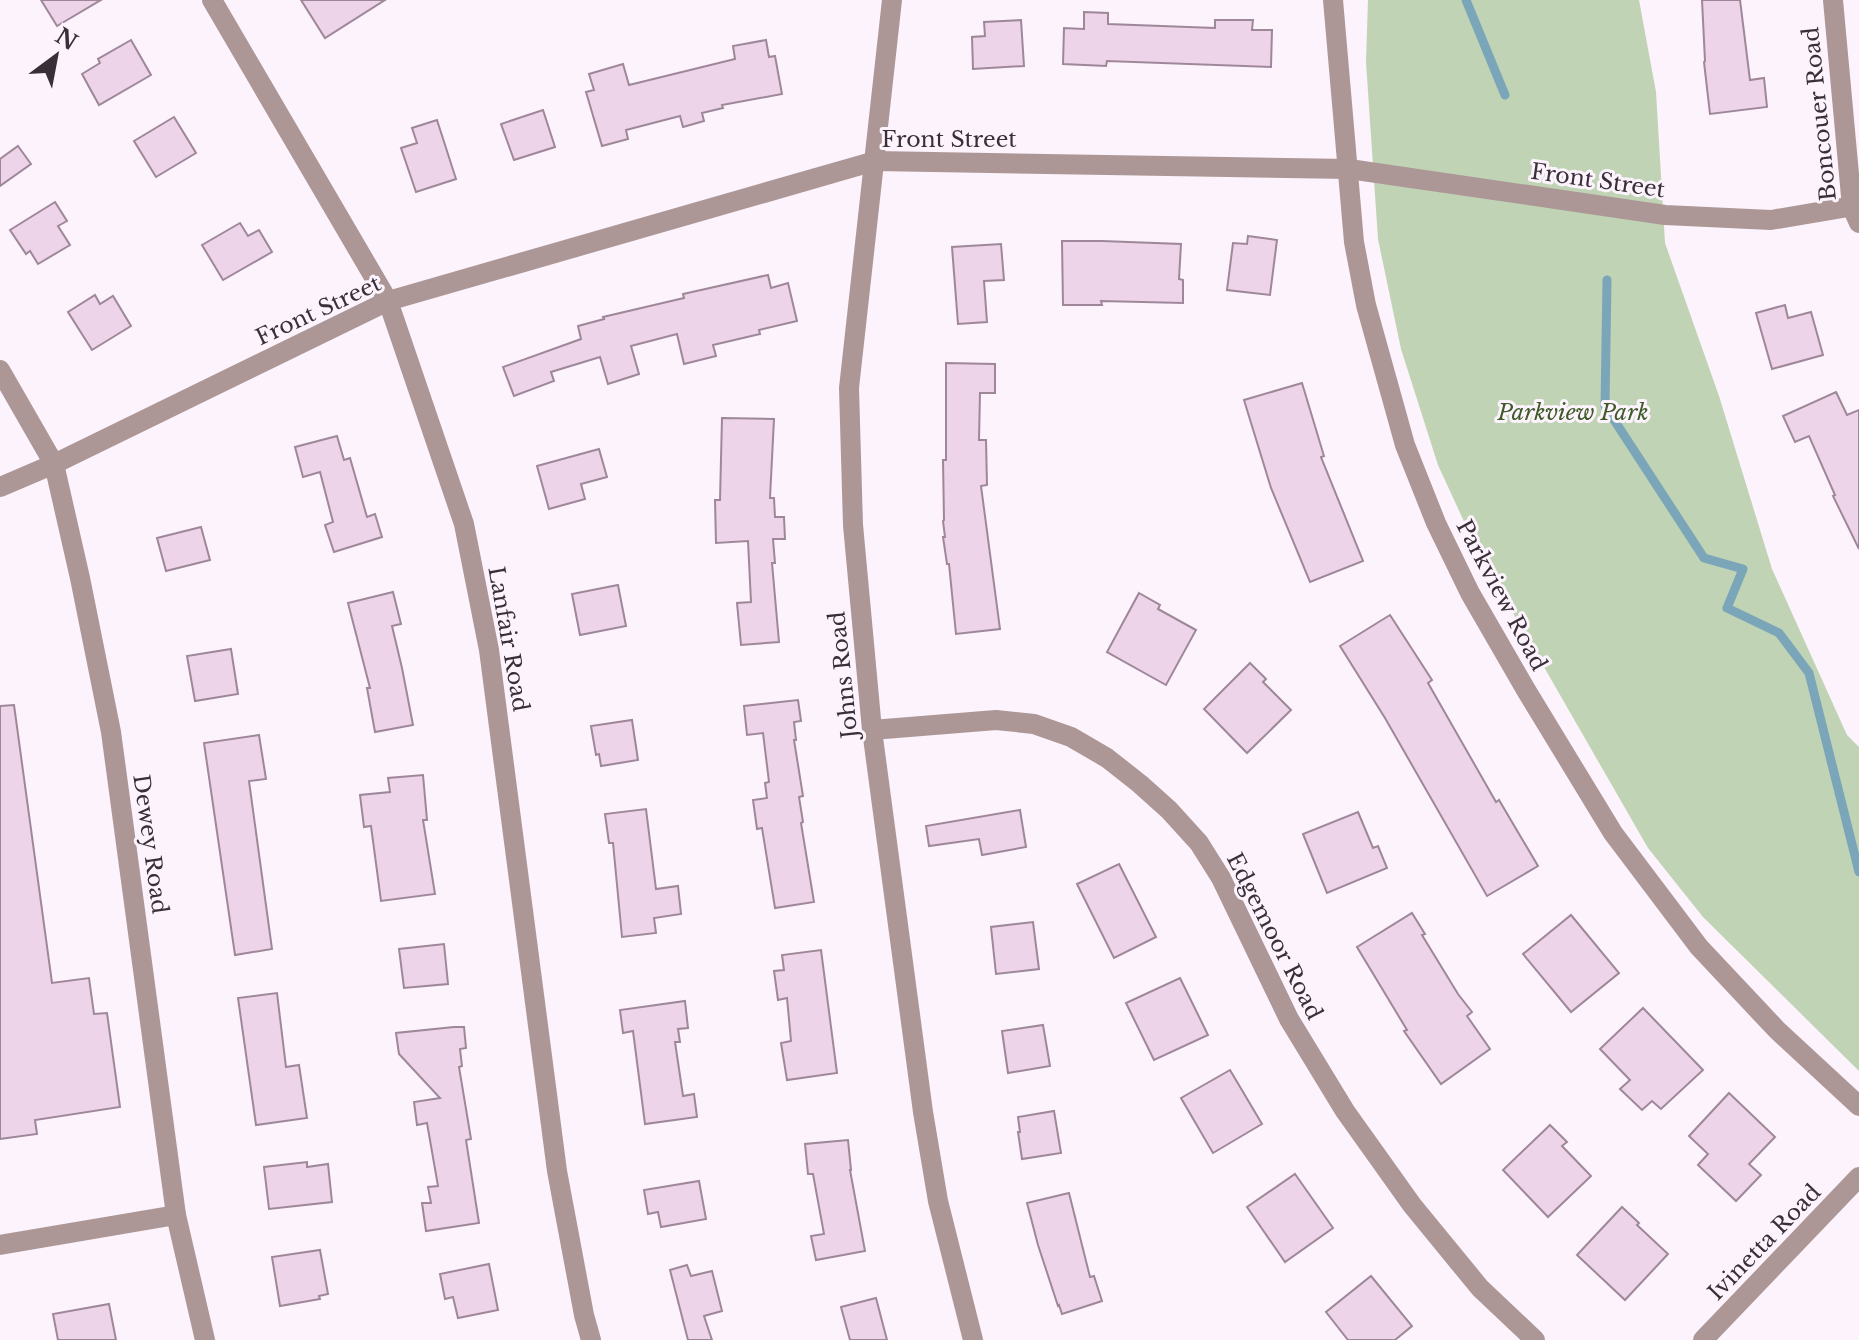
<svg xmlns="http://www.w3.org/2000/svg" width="1859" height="1340" font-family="'Libre Baskerville',serif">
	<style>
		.green { fill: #c0d3b4 }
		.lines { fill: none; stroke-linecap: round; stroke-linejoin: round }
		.stream { stroke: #7ba6ba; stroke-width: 9 }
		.building { fill: #edd4e8; stroke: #9f879a; stroke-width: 2 }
		.minor { stroke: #ac9796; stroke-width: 20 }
		.tertiary { stroke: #ac9796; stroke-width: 20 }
		.labels { text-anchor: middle; stroke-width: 6; stroke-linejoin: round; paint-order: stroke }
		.street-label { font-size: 22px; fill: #382f37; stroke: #fcf3fc }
		.park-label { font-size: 22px; font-style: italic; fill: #3d5a27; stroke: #fcf3fc }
	</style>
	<rect width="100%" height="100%" fill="#fcf3fc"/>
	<polygon class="green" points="1368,0 1639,0 1656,92 1665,243 1719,396 1772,569 1847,735 1859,747 1859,1071 1703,917 1648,848 1479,554 1438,465 1401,349 1378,239 1366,62"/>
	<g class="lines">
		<g class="stream">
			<polyline points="1466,0 1505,95"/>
			<polyline points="1607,280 1605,406 1704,558 1743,569 1727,608 1779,633 1809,673 1859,872"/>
		</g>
	</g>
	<g class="building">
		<polygon points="41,0 101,0 57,26"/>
		<polygon points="301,0 385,0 325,38"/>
		<polygon points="1702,0 1740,0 1750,80 1764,78 1767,107 1710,114 1704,62 1705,61"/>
		<polygon points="1084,12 1108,13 1108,24 1215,28 1215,20 1253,20 1252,30 1272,30 1271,67 1107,61 1106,66 1063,64 1064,28 1084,29"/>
		<polygon points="1021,20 1024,66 973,69 972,37 985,36 984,22"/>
		<polygon points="131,40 151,75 99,105 82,74 100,63 98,59"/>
		<polygon points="766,40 769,57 775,56 782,94 722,105 723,108 702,113 704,121 683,127 680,116 626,130 628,139 602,146 586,92 594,90 589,74 623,64 629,85 735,59 733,46"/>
		<polygon points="543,110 555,147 514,160 501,124"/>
		<polygon points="174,117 196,153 156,177 134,141"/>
		<polygon points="437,120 456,179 416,192 401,148 417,143 412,128"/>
		<polygon points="18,146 31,164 0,186 0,159"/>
		<polygon points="55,202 67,221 58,226 70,245 38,264 30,251 26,254 10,230"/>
		<polygon points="240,223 248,236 259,230 272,252 223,280 202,245"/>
		<polygon points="1248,236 1277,240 1270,295 1227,290 1233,243 1247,244"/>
		<polygon points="1062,241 1102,241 1181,244 1179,279 1183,280 1183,303 1101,301 1102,305 1063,305"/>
		<polygon points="1001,244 1004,280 984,281 987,322 958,324 952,247"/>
		<polygon points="768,275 771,288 788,283 797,321 759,330 760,334 713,345 716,356 684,364 677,334 631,346 639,374 608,384 600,357 551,372 554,381 514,396 503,367 581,339 578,326 604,319 603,317 684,298 683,294"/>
		<polygon points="95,295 100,304 113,296 131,326 92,350 68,312"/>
		<polygon points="1785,305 1788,318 1811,312 1823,355 1772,369 1756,313"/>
		<polygon points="946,363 995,364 995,393 980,393 979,440 986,440 987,485 981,486 1000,629 956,634 949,564 947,564 943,537 945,537 943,521 944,520 943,460 946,460"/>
		<polygon points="1302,383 1324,456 1321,457 1363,561 1310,582 1271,488 1244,400"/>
		<polygon points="1836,392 1847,415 1859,410 1859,549 1833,496 1835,495 1809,436 1795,442 1783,416"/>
		<polygon points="722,418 774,419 770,498 774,498 775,517 784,517 785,539 773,539 775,563 772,563 779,642 741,645 737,603 751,602 748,541 716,543 715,500 720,500"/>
		<polygon points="337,436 344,460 350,458 367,517 375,514 382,537 334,552 325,525 333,522 320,472 303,477 295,447"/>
		<polygon points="599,449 607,477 581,484 585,499 549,509 537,466"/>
		<polygon points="201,527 210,560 166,571 157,538"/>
		<polygon points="618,585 626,626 580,635 572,594"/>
		<polygon points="393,592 401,624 392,626 402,668 413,725 375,732 367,688 370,688 348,603"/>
		<polygon points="1139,593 1160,605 1158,609 1196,630 1166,685 1107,652"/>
		<polygon points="1390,615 1432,680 1428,683 1496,802 1499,800 1538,866 1487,896 1385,718 1340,646"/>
		<polygon points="231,649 238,694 195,701 187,656"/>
		<polygon points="1250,663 1266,679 1263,682 1291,710 1247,753 1204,709"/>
		<polygon points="798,700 801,721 794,722 796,740 794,740 803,796 799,797 803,822 801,823 814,902 775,908 762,828 757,829 753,800 767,798 765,783 769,782 763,733 747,735 744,706"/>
		<polygon points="14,705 52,983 89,978 94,1014 107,1013 120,1107 35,1120 37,1134 0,1139 0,706"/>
		<polygon points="632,720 638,760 601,766 599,754 596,755 591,726"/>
		<polygon points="259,735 266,779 249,781 272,949 235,955 204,743"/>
		<polygon points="423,775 427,820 423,820 435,894 381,901 371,826 364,827 360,795 390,792 388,778"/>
		<polygon points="646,809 656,889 678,886 681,914 654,918 656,933 622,937 613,843 609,843 605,814"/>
		<polygon points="1020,810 1026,847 982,855 979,839 929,846 926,826"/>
		<polygon points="1358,812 1373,848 1378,846 1387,868 1327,893 1303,834"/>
		<polygon points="1119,864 1156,937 1114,958 1077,884"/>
		<polygon points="1412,913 1425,934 1422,935 1458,994 1472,1012 1467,1016 1490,1049 1441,1084 1404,1031 1407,1030 1357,947"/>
		<polygon points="1571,915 1619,973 1571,1012 1523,954"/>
		<polygon points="1033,922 1039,969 996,974 991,927"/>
		<polygon points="444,944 448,984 404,988 399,949"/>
		<polygon points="821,950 837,1073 787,1080 781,1043 791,1041 787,998 778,1000 774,971 784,970 782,955"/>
		<polygon points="1180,978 1208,1035 1154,1060 1126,1003"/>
		<polygon points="277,993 286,1067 299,1065 307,1118 256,1125 238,998"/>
		<polygon points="685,1001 688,1028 678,1029 680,1042 675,1042 683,1096 694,1094 697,1117 645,1124 633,1031 623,1033 620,1010"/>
		<polygon points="1643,1008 1703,1070 1661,1109 1652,1101 1642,1110 1620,1089 1630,1080 1600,1049"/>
		<polygon points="1043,1025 1050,1066 1008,1073 1002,1031"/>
		<polygon points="454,1027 464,1027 466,1048 460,1049 462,1066 459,1067 471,1139 466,1140 479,1223 426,1231 422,1203 431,1203 428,1187 438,1186 427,1123 417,1125 414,1102 440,1098 399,1054 396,1033"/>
		<polygon points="1230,1070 1262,1124 1213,1153 1181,1098"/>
		<polygon points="1729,1093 1775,1137 1749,1164 1761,1175 1736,1201 1698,1165 1708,1154 1689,1136"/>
		<polygon points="1054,1111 1061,1153 1022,1159 1018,1132 1020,1132 1018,1117"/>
		<polygon points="1550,1125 1567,1142 1562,1146 1591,1176 1548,1217 1503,1170"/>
		<polygon points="848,1140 851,1170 850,1170 865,1251 816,1260 811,1236 824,1234 813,1174 808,1174 805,1144"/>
		<polygon points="307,1162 307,1167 328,1164 332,1202 269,1209 264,1167"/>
		<polygon points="1295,1174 1333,1228 1285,1262 1247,1207"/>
		<polygon points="699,1181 706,1219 661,1227 658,1212 648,1214 644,1190"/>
		<polygon points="1069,1193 1090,1277 1094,1276 1102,1301 1062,1314 1059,1305 1058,1306 1038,1245 1027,1203"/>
		<polygon points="1622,1207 1639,1223 1637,1225 1668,1254 1625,1300 1577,1255"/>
		<polygon points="320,1250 328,1294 319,1296 320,1299 280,1306 272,1257"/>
		<polygon points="489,1264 498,1310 458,1318 453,1297 445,1299 440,1274"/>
		<polygon points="687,1265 691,1276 712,1271 722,1311 704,1316 712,1340 688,1340 670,1270"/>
		<polygon points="1371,1276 1412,1326 1395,1340 1348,1340 1326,1312"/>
		<polygon points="876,1298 887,1340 850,1340 841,1307"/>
		<polygon points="109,1304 116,1340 58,1340 53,1314"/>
	</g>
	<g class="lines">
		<g class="minor">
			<polyline points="212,0 388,301 464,524 489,650 557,1171 584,1315 591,1340"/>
			<polyline points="892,0 849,388 853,525 872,730 923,1112 938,1201 973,1340"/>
			<polyline points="1333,0 1354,242 1366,305 1405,445 1436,523 1470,593 1526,690 1613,833 1699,947 1777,1030 1859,1106"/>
			<polyline points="1833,0 1852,207 1859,223"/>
			<polyline points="0,370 54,464 80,578 111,732 176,1215 205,1340"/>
			<polyline points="872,730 996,720 1034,724 1071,737 1107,758 1140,784 1169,810 1199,843 1221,878 1289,1019 1345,1111 1412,1205 1480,1288 1535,1340"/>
			<polyline points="0,1245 176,1215"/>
			<polyline points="1703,1340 1859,1177"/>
		</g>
		<polyline class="tertiary" points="0,487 54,464 388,301 875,161 1349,169 1665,215 1771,220 1859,205"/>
	</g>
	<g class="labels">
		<g class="street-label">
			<text transform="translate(1819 114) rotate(-96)" y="8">Boncouer Road</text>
			<text x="949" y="147">Front Street</text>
			<text transform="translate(1598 180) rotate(8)" y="8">Front Street</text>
			<text transform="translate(318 310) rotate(-25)" y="8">Front Street</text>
			<text transform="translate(1502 595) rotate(62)" y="8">Parkview Road</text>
			<text transform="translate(509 639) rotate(80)" y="8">Lanfair Road</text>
			<text transform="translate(843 675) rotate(-96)" y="8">Johns Road</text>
			<text transform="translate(151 844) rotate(82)" y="8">Dewey Road</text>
			<text transform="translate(1275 936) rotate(63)" y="8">Edgemoor Road</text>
			<text transform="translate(1764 1242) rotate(-46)" y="8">Ivinetta Road</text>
		</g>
		<g class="park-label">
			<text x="1573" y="420">Parkview Park</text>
		</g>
	</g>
	<g transform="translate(56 56) rotate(32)" stroke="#fcf3fc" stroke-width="6" paint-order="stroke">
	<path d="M0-6L14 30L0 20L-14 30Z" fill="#382f37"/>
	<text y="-12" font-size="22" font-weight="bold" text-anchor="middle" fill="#382f37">N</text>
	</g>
</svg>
